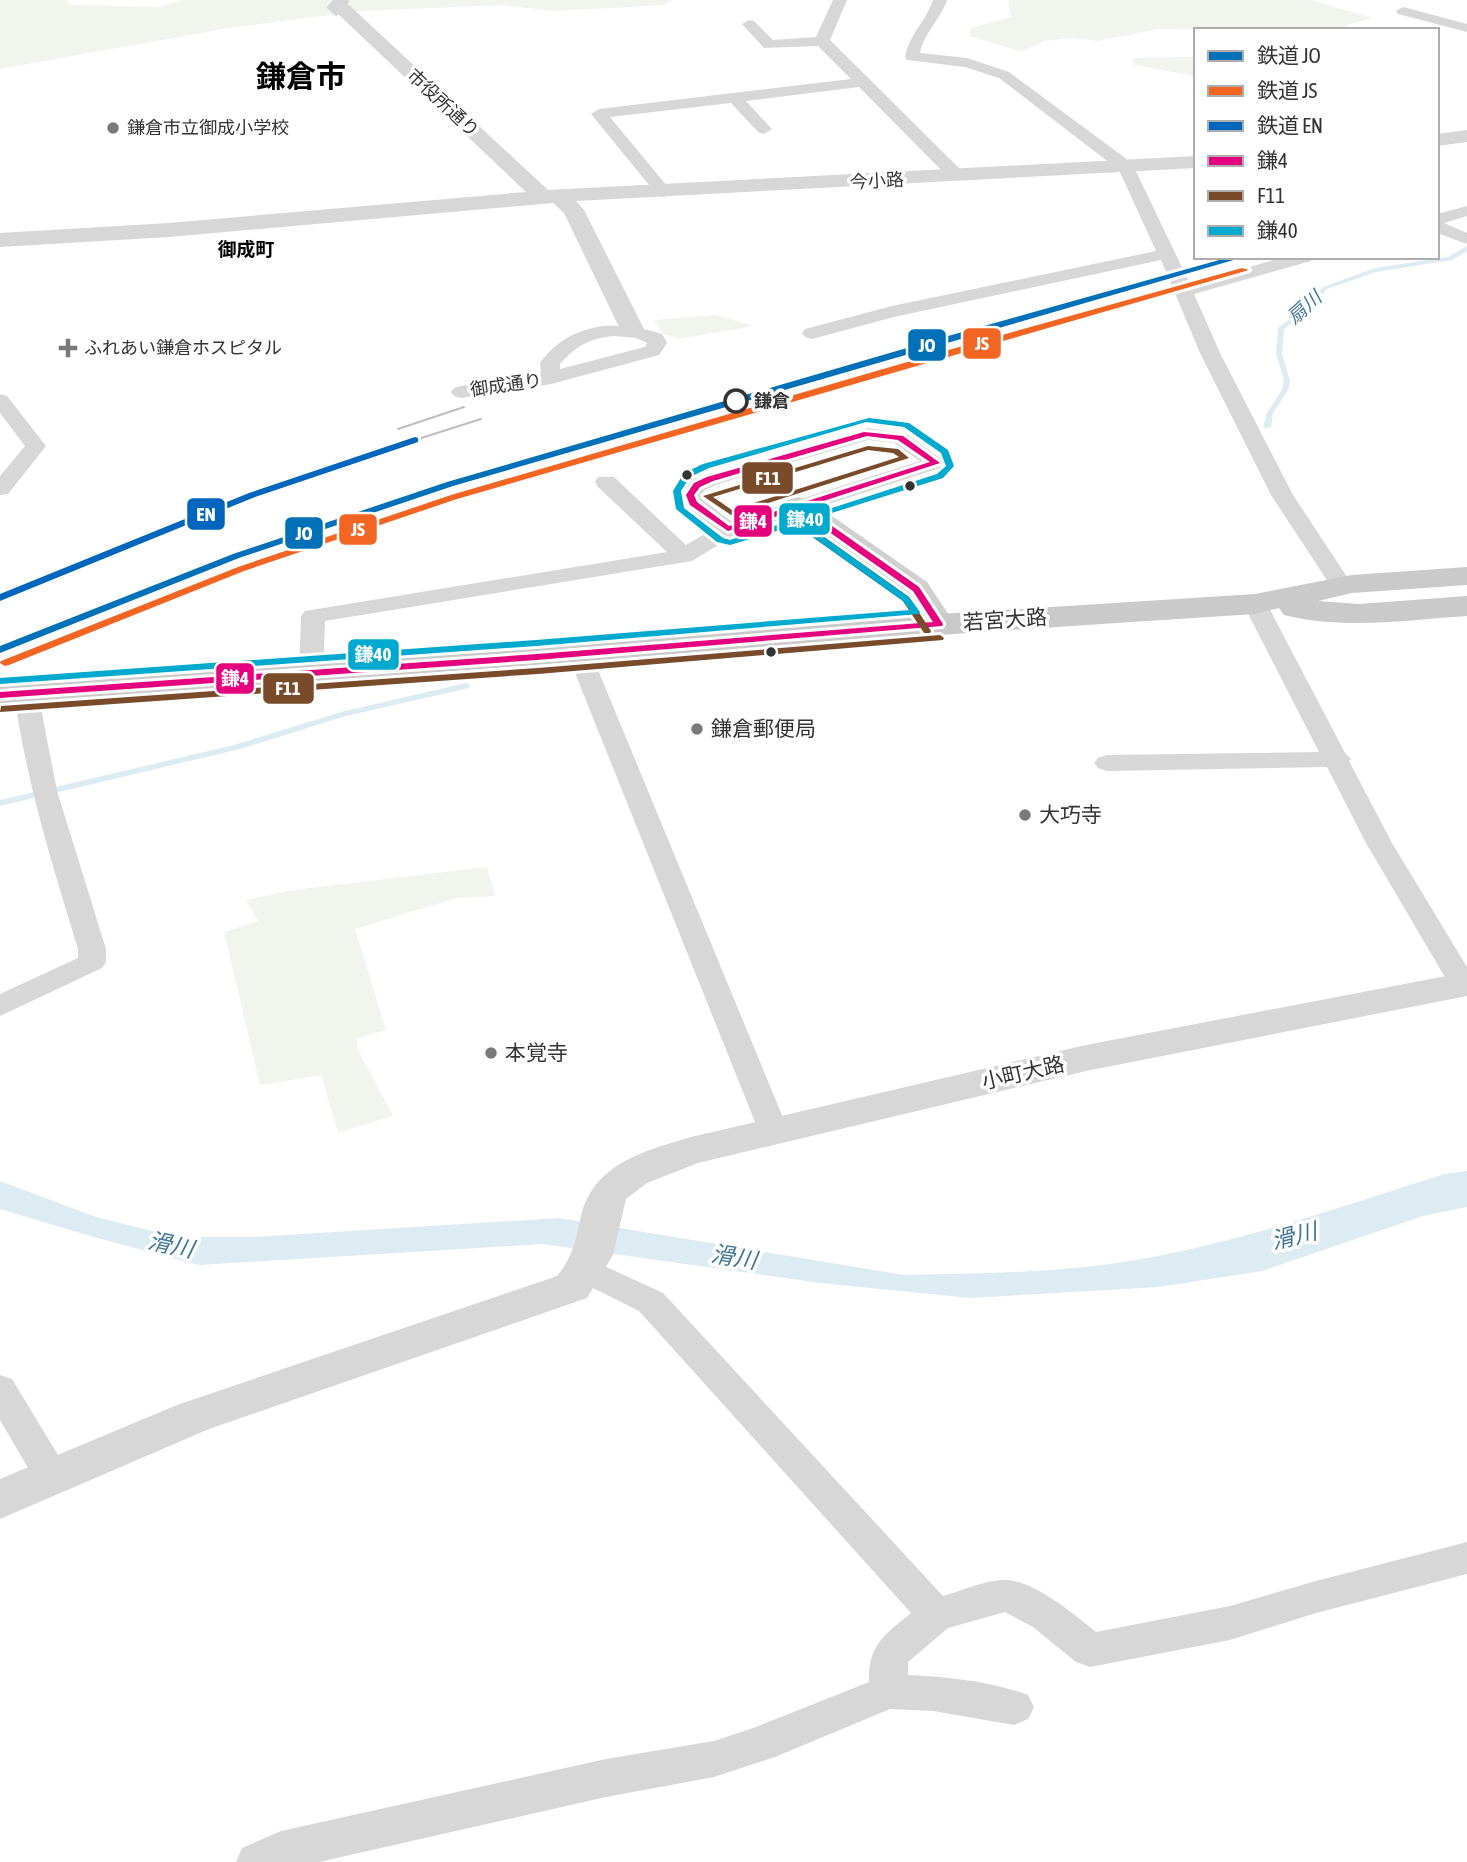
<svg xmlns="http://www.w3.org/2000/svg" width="1467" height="1862" font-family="'Asap Condensed','Noto Sans JP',sans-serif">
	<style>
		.green { fill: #f1f5ed }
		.water { fill: #ddebf3 }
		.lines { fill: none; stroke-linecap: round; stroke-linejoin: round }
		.stream { fill: #ddebf3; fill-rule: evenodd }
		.tertiary-tunnel { stroke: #d6d6d6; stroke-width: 20; stroke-dasharray: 20 10; stroke-linecap: butt }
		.minor { fill: #d7d7d7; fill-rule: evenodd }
		.tertiary { fill: #d7d7d7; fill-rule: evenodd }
		.secondary { fill: #d0d0d0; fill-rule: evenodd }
		.primary { fill: #cacaca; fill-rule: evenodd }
		.tram { stroke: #bebebe; stroke-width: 2 }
		.bus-1-casing { stroke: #fff; stroke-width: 6 }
		.bus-2-casing { stroke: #fff; stroke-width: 6 }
		.bus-3-casing { stroke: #fff; stroke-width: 6 }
		.bus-1 { fill: #e5007d; fill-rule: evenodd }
		.bus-2 { fill: #7a4b2a; fill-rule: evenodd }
		.bus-3 { fill: #00a9ce; fill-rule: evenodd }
		.rail-1-casing { stroke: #fff; stroke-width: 6 }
		.rail-2-casing { stroke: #fff; stroke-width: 6 }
		.rail-3-casing { stroke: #fff; stroke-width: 6 }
		.rail-1 { fill: #0070b9; fill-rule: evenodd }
		.rail-2 { fill: #f26522; fill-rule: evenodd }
		.rail-3 { fill: #0065bd; fill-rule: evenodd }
		.poi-dot { fill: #7a7a7a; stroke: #fff; stroke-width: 2.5 }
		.stop-dot { fill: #fff; stroke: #333; stroke-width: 3.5 }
		.bus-dot { fill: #333; stroke: #fff; stroke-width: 2.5 }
		.labels { text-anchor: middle; stroke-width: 7; stroke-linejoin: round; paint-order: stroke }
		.far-street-label { font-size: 18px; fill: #333; stroke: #fff }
		.far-poi-label { font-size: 18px; fill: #333; stroke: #fff; text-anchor: start }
		.far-stop-label { font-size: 18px; font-weight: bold; fill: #333; stroke: #fff; text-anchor: start }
		.far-neighbourhood-label { font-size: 19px; font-weight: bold; fill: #000; stroke: #fff }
		.far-water-label { font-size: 19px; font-style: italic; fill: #3f7597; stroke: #fff }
		.street-label { font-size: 21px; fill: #333; stroke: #fff }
		.poi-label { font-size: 21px; fill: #333; stroke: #fff; text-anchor: start }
		.water-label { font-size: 23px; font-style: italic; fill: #3f7597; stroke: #fff }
		.far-town-label { font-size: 30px; font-weight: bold; fill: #000; stroke: #fff }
		.line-badge { stroke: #fff; stroke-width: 2.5 }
		.badge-label { font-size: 19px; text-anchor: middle; font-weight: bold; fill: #fff }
	</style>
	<rect width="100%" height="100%" fill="#fff"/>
	<g class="green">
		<polygon points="0,0 65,0 72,5 159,7 183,0 673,0 664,5 555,11 501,5 360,11 229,28 0,69"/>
		<polygon points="1008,0 1311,0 1373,18 1346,25 1353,30 1159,29 1097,41 1074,38 1043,41 1038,45 1020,51 969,36 971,28 1011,17"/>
		<polygon points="1196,57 1196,76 1134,65 1133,58"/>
		<polygon points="716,315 754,326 679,339 663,334 654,320"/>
		<polygon points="487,867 495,896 457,898 355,929 386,1030 356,1039 359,1052 393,1116 338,1133 321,1075 260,1085 224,932 258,921 246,900 294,890"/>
	</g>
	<path class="water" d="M 1467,1171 L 1467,1207 L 1423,1216 L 1262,1271 L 1159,1287 L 971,1298 L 820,1283 L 543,1244 L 199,1265 L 90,1236 L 0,1209 L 0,1181 L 96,1217 L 176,1237 L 253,1237 L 559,1218 L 904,1275 C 987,1273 1071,1273 1153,1257 C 1253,1238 1349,1204 1445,1174 Z"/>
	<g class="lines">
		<g class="stream">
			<polygon points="1467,246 1467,251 1452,260 1376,272 1327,289 1313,306 1284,329 1282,354 1290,381 1288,390 1273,413 1271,427 1265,428 1263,427 1267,413 1282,390 1284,381 1276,354 1278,328 1309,304 1323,287 1375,268 1448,257"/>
			<polygon points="466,683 469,684 470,686 469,688 346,716 240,749 0,806 0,800 234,745 341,712"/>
		</g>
		<polyline class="tertiary-tunnel" points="333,0 343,9"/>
		<g class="minor">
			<polygon points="833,0 847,0 830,40 963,172 965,176 963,180 951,180 859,87 746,101 772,129 764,134 758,132 731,103 610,117 672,192 664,197 658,196 591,114 599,109 851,79 818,46 764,48 742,24 749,20 754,21 773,40 816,37"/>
			<path d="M 933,0 L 947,0 C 940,20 924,33 920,53 L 967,58 L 1009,72 L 1132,163 L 1190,284 L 1284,257 L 1314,257 L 1311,261 L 1194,294 L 1220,353 L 1293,495 L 1353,586 L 1350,591 L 1334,591 L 1271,495 L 1200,353 L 1161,260 L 894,317 L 812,339 L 805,337 L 802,333 L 805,329 L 892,306 L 1156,251 L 1119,170 L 999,78 L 965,67 L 907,60 L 905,57 C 911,30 925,24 933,0 Z"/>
			<polygon points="1403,7 1467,24 1467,32 1398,14 1396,11"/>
			<polygon points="1467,206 1467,216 1444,223 1467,233 1467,244 1437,233 1437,214"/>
			<path d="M 604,326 C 624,325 643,328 662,334 L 667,343 L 659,355 L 551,384 L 461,398 L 454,396 L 451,392 L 454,388 L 461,386 L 541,374 L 540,363 C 557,340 576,330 604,326 ZM 614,336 L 636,338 L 647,343 L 645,347 L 560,369 L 560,364 C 576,346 590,338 614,336 Z"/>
			<polygon points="0,394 7,396 46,446 8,494 0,495 0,476 25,446 0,413"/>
			<path d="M 867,428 L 907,434 L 947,463 L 943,467 L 736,534 L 692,561 L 325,621 L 323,674 L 320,679 L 311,681 L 302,679 L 299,674 L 301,616 L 305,611 L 667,552 L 598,487 L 595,482 L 598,477 L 614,477 L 686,545 L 713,529 L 685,508 L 679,495 L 689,480 ZM 868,440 L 894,443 L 920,461 L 731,521 L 703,500 L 701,495 L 705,490 L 718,484 Z"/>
			<polygon points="1255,597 1263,599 1267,604 1345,753 1351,759 1349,761 1392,843 1467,967 1467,992 1453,991 1449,984 1366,843 1327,767 1107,771 1098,768 1094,763 1098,758 1107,755 1319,752 1243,604 1247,599"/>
			<polygon points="579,646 587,648 591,653 789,1132 785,1140 774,1143 763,1140 759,1132 567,653 571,648"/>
			<path d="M 26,686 L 35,688 L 38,693 L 57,791 L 106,949 L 106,962 L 102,968 L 0,1016 L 0,994 L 78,958 L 78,949 C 52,864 26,781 14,693 L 17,688 Z"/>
			<path d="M 587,1258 L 663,1293 L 943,1596 C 962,1591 986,1579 1007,1580 C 1034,1581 1075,1615 1096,1632 L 1230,1606 L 1316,1581 L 1467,1542 L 1467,1574 L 1316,1613 L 1230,1640 L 1090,1667 L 1076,1662 L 1033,1627 L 1005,1612 L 948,1628 L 908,1662 L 908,1675 C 947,1677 991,1681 1028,1695 L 1034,1707 L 1028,1719 L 1014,1725 L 933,1711 L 890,1709 L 775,1757 L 714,1777 L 606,1797 L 319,1862 L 236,1862 L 242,1848 L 281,1831 L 606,1759 L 714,1741 L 756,1727 L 869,1682 C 868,1645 884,1635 911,1613 L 639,1311 L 575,1279 L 570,1270 L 575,1261 Z"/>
			<polygon points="0,1375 12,1379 64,1465 69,1475 64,1485 51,1490 38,1485 0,1420"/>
		</g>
		<g class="tertiary">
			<polygon points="343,4 349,5 548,190 1196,156 1196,168 576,201 584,210 644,329 640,334 624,334 620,329 564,213 553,203 169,237 0,247 0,233 169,223 526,192 337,13 334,9 337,5"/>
			<polygon points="1467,130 1467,142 1437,146 1437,134"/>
			<path d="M 1467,972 L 1467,996 L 1086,1071 L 698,1163 L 647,1183 L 626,1199 L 613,1255 L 587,1298 L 209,1429 L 0,1519 L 0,1479 L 177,1405 L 557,1276 C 573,1257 576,1239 581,1216 C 594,1163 645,1151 691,1137 L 1086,1045 Z"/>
		</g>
		<polygon class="secondary" points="798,497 809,500 927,582 955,624 950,631 939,634 928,631 905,596 787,512 783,506 787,500"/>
		<path class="primary" d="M 1467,567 L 1467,585 L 1352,593 L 1318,601 L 1359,604 L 1467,596 L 1467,616 C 1406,620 1344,630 1284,615 L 1279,608 L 1255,614 C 836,640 418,675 0,705 L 0,685 L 537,647 L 939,614 L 1255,594 L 1352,575 Z"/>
		<g class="tram">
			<polyline points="398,429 464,407"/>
			<polyline points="415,440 481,419"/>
		</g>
		<defs>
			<path id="bus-1" d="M 864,432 L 903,436 L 940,463 L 805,507 L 919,587 L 943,624 L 942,626 L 537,660 L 0,698 L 0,692 L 537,654 L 933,622 L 913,591 L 798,510 L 728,531 L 690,505 L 686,495 L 694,483 L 707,477 ZM 867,436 L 898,440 L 930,462 L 729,526 L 697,502 L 694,495 L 700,487 L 713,481 Z"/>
			<g id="bus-2">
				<path d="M 868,446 L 898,449 L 909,458 L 731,515 L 703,496 ZM 868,450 L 893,453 L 899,457 L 732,510 L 713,497 Z"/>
				<polygon points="787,515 793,515 909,597 931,631 930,633 924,633 903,601 787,519"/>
				<polygon points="940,635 944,638 943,640 538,674 0,712 1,706 538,668"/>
			</g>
			<path id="bus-3" d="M 869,418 L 909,423 L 948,450 L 954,466 L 943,478 L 803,522 L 909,597 L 920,612 L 919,614 L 536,646 L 0,684 L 0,678 L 536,640 L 910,610 L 903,601 L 796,525 L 730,545 L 717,542 L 676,509 L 673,491 L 684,473 L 703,464 ZM 866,422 L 904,427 L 941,453 L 946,466 L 937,474 L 798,519 L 793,515 L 787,515 L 786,517 L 790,521 L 730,540 L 723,538 L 684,508 L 681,491 L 690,477 L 709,468 Z"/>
		</defs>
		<use href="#bus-1" class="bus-1-casing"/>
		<use href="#bus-2" class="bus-2-casing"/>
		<use href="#bus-3" class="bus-3-casing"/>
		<use href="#bus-1" class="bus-1"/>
		<use href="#bus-2" class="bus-2"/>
		<use href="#bus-3" class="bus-3"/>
		<defs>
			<polygon id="rail-1" points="1230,257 1244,257 453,486 239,558 0,653 0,646 233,554 447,482 948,336"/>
			<polygon id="rail-2" points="1242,268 1249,270 457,499 244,571 9,665 5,666 0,663 1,661 238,567 451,495 952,349"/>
			<polygon id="rail-3" points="415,437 418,438 418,442 255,497 0,601 0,594 249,493"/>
		</defs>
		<use href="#rail-1" class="rail-1-casing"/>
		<use href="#rail-2" class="rail-2-casing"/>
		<use href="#rail-3" class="rail-3-casing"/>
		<use href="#rail-1" class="rail-1"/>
		<use href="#rail-2" class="rail-2"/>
		<use href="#rail-3" class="rail-3"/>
	</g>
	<g class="poi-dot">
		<circle cx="113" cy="128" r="7"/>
		<path d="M64.5 337.5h7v7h7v7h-7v7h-7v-7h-7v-7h7z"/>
		<circle cx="697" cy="729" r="7"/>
		<circle cx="1025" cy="815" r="7"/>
		<circle cx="491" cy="1053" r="7"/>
	</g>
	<circle class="stop-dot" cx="736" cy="401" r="11"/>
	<g class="bus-dot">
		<circle cx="687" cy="475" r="6"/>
		<circle cx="910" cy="486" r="6"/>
		<circle cx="771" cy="652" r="6"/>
	</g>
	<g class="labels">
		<g class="far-street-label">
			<text transform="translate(443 103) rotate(43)" y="6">市役所通り</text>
			<text transform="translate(877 181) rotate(-3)" y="6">今小路</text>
			<text transform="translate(506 385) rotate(-8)" y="6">御成通り</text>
		</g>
		<g class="far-poi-label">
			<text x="127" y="134">鎌倉市立御成小学校</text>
			<text x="84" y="354">ふれあい鎌倉ホスピタル</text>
		</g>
		<g class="far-stop-label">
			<text x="754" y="407">鎌倉</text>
		</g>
		<g class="far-neighbourhood-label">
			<text x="246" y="256">御成町</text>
		</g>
		<g class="far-water-label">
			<text transform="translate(1304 307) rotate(-42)" y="7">扇川</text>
		</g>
		<g class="street-label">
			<text transform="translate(1005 620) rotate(-4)" y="7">若宮大路</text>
			<text transform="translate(1023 1073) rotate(-13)" y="7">小町大路</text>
		</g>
		<g class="poi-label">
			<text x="711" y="736">鎌倉郵便局</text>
			<text x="1039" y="822">大巧寺</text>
			<text x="505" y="1060">本覚寺</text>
		</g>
		<g class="water-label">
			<text transform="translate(1294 1236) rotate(-14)" y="8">滑川</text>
			<text transform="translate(171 1245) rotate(12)" y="8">滑川</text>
			<text transform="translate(734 1257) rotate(9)" y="8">滑川</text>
		</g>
		<g class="far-town-label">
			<text x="301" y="87">鎌倉市</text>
		</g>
	</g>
	<g class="line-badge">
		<rect x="962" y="327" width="40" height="33" rx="7" fill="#f26522"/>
		<rect x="907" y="328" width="40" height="34" rx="7" fill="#0070b9"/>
		<rect x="741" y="461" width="53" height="34" rx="7" fill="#7a4b2a"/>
		<rect x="186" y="497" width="40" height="34" rx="7" fill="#0065bd"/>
		<rect x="778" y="502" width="53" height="34" rx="7" fill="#00a9ce"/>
		<rect x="733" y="504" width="40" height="34" rx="7" fill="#e5007d"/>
		<rect x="338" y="513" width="40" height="33" rx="7" fill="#f26522"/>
		<rect x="284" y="516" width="40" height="34" rx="7" fill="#0070b9"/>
		<rect x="347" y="638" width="53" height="33" rx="7" fill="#00a9ce"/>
		<rect x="215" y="662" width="40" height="33" rx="7" fill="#e5007d"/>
		<rect x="262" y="672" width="53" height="33" rx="7" fill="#7a4b2a"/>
	</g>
	<g class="badge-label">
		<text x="982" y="350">JS</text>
		<text x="927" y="352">JO</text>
		<text x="768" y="485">F11</text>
		<text x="206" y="521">EN</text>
		<text x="805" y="526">鎌40</text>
		<text x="753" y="528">鎌4</text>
		<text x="358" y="536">JS</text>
		<text x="304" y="540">JO</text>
		<text x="373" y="661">鎌40</text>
		<text x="235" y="685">鎌4</text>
		<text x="288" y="695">F11</text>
	</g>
	<rect x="1194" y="28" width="245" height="231" fill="#ffffff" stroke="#adadad" stroke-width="2"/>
	<rect x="1208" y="51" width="35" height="10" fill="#0070b9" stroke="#adadad" stroke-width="2"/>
	<text x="1257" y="63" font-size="21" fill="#333333">鉄道 JO</text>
	<rect x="1208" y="86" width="35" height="10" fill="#f26522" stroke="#adadad" stroke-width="2"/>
	<text x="1257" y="98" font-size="21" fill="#333333">鉄道 JS</text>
	<rect x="1208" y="121" width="35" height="10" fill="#0065bd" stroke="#adadad" stroke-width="2"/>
	<text x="1257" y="133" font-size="21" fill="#333333">鉄道 EN</text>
	<rect x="1208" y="156" width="35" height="10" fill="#e5007d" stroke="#adadad" stroke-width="2"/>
	<text x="1257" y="168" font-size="21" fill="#333333">鎌4</text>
	<rect x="1208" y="191" width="35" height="10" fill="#7a4b2a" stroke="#adadad" stroke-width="2"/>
	<text x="1257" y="203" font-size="21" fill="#333333">F11</text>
	<rect x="1208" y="226" width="35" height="10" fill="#00a9ce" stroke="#adadad" stroke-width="2"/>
	<text x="1257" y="238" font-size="21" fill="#333333">鎌40</text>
</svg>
